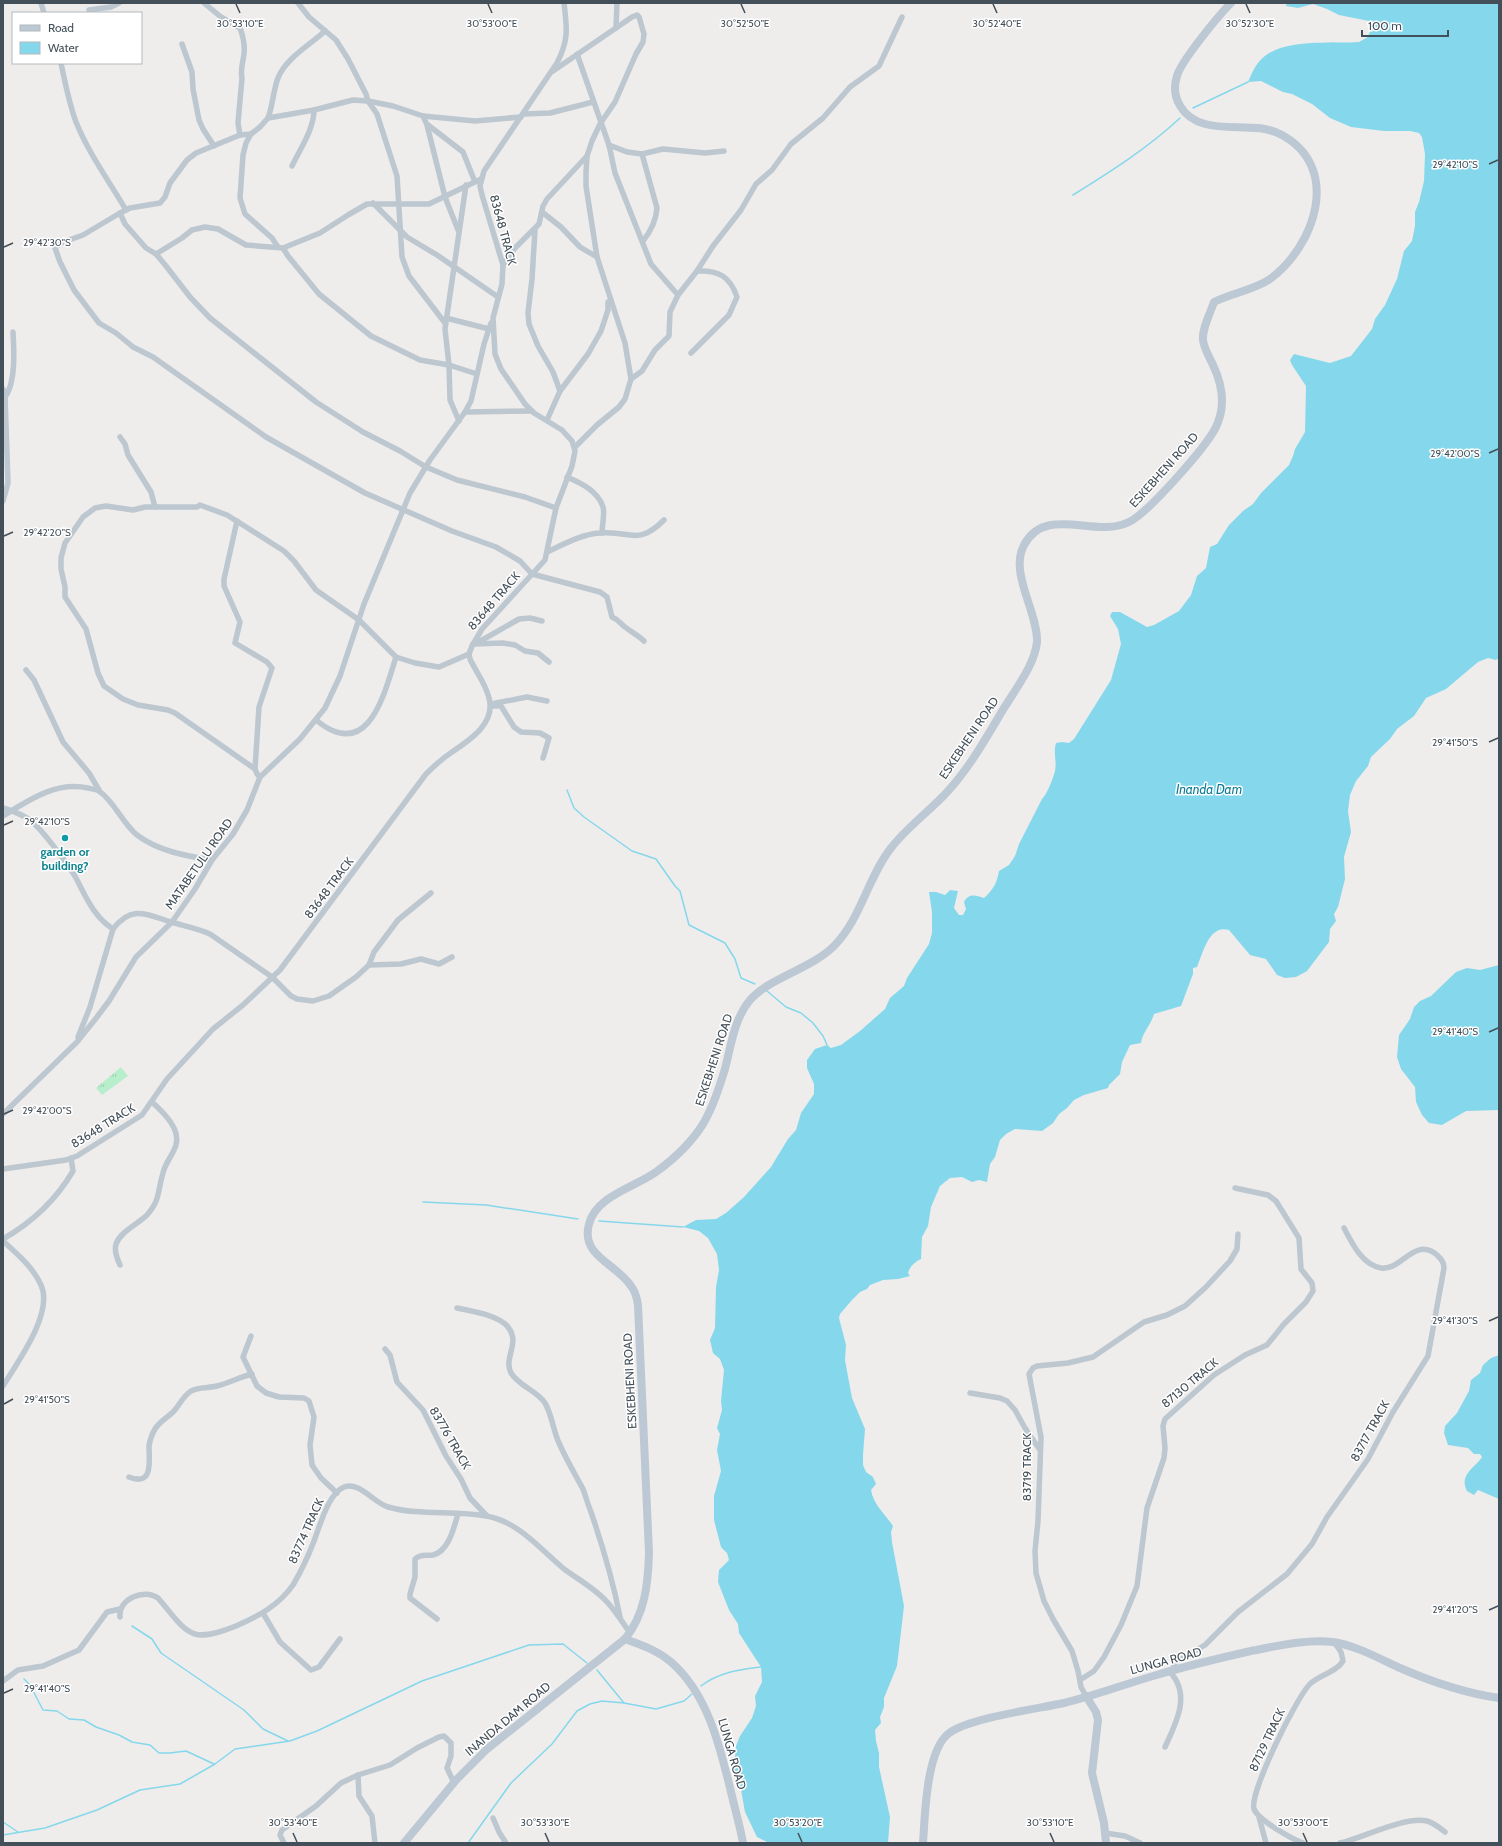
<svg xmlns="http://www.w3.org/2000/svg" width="1502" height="1846" font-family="Cabin,sans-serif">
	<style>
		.park { fill: url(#park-tufts) }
		.water { fill: #85d8eb }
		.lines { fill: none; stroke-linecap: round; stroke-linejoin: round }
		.stream { stroke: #85d8eb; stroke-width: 1.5 }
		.street { stroke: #bcc7cf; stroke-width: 5.5 }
		.secondary { stroke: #bcc8d3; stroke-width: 8 }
		.ticks { fill: none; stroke: #445059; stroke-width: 1.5 }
		.culture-dot { fill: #0f9aa8; stroke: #fff; stroke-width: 1.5 }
		.labels { text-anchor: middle; stroke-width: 3; stroke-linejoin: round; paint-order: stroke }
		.street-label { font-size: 12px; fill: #445059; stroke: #fff }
		.culture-label { font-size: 12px; font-weight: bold; fill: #0d838f; stroke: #fff }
		.water-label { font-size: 13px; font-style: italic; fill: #0c7c95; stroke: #fff }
		.ticks-label { font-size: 10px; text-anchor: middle; fill: #445059; stroke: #fff; stroke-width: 3; stroke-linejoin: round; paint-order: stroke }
	</style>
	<defs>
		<pattern id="park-tufts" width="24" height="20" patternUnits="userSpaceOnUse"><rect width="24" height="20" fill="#b8eecc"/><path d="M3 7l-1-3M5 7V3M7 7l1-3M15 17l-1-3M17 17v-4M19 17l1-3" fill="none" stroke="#9fceb1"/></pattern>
	</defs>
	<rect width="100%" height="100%" fill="#efecec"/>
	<polygon class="park" points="121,1067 128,1076 102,1095 96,1088"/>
	<g class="water">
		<path d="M 1287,3 L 1499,3 L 1499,658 L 1496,660 L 1488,658 L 1478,662 L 1446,689 L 1426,698 L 1414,716 L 1397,729 L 1390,739 L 1371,757 L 1368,766 L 1356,781 L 1350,795 L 1348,811 L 1351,832 L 1344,857 L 1345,879 L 1338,907 L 1334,914 L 1336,921 L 1330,929 L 1329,942 L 1307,971 L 1296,977 L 1285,978 L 1277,975 L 1266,959 L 1250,955 L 1229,930 C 1209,924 1203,953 1197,967 L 1193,968 L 1193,974 L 1181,1006 L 1154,1014 C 1151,1025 1142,1033 1141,1043 L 1130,1045 L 1122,1062 L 1120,1074 L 1109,1085 L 1108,1088 L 1084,1095 L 1074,1100 L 1067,1108 L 1059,1114 L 1053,1123 L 1042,1131 L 1015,1129 L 1006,1134 L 1000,1140 L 995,1157 L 990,1164 L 987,1182 L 979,1180 L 972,1182 L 962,1177 L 950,1178 L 940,1186 L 931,1207 L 928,1226 L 922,1237 L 921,1259 C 915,1262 910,1266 908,1273 L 910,1276 L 898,1279 L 883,1280 L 870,1285 L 867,1289 L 860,1292 L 852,1300 L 840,1314 L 839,1318 L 846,1345 L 845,1360 L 852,1398 L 865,1429 L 863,1455 L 863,1465 L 866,1472 L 873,1477 L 876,1484 L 871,1490 C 873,1504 885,1514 893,1526 L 891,1532 L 892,1542 L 904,1606 L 897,1666 L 884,1698 L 884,1707 L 880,1717 L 881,1723 L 875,1730 L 876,1741 L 879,1753 L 879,1767 L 890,1817 L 888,1843 L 769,1843 L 757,1837 L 745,1812 L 741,1790 L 734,1768 L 736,1746 L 740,1736 L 752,1718 L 756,1706 L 755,1696 L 762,1682 L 761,1667 L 739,1633 L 738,1624 L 729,1610 L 718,1582 L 719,1570 L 729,1560 L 727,1553 L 721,1547 L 714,1520 L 714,1496 L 721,1471 L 717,1450 L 720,1434 L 717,1428 L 722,1410 L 721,1401 L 724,1370 L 720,1359 L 713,1353 L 710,1340 L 715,1328 L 716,1287 L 719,1270 L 717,1254 L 708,1238 L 699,1231 L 683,1227 L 696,1220 L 716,1219 L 726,1213 L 744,1197 L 771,1167 L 788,1139 L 796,1130 L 801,1113 L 814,1094 L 814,1084 L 807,1068 L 807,1060 L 815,1049 L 827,1045 L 831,1048 L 841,1045 L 860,1031 L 885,1009 L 890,998 L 904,986 L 907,978 L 929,944 L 932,933 L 932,912 L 929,892 L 936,892 L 945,895 L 950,890 L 958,891 L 954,908 L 959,915 L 963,915 L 966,909 L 964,902 C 969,893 975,895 984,898 C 993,890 997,883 999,871 L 1009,865 L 1015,856 L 1019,844 L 1042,799 C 1047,794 1053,779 1055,771 C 1057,762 1053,753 1056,743 L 1062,742 L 1069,743 L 1074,739 L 1111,680 L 1121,644 L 1118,629 L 1110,616 L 1112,612 L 1120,612 L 1147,627 L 1154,625 L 1179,611 L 1191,595 L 1197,576 L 1206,568 L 1210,547 L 1217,544 L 1229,525 L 1243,511 L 1253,504 L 1261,493 L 1289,465 L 1293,456 L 1295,449 L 1305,432 L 1306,386 L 1292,365 L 1290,360 L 1294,354 L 1330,363 L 1351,356 L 1372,329 L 1375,319 L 1385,305 L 1397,279 L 1404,251 L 1412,241 L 1415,226 L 1415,212 L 1419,202 L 1424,181 L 1425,154 L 1422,137 L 1419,133 L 1410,131 L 1384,131 L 1351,127 L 1330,118 L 1312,104 L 1292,94 L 1283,92 L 1261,81 L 1248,82 C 1251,75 1254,68 1258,63 C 1277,37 1331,44 1359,42 L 1368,37 L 1371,28 L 1369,21 L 1339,15 L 1327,9 L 1313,4 L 1298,8 L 1286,6 Z"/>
		<polygon points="1499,965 1499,1110 1466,1111 1442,1125 1429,1123 1422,1115 1416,1102 1415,1087 1401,1069 1397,1057 1399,1035 1410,1019 1414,1007 1420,1001 1431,996 1456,972 1467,968 1480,970"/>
		<path d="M 1499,1355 L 1499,1499 L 1478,1490 L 1474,1495 L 1467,1491 C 1459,1474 1474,1469 1482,1457 L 1480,1454 L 1474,1454 L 1468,1448 L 1448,1445 L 1444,1433 L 1445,1426 L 1457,1413 L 1469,1391 L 1471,1380 L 1480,1373 L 1483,1365 L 1491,1358 Z"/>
	</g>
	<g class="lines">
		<g class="stream">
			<polyline points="1193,108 1248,82"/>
			<path d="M 1073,195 C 1110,172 1148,148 1180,118"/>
			<polyline points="567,790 574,808 584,817 632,851 656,859 675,886 680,891 689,925 725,943 735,959 741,978 755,984"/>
			<polyline points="767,991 786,1007 801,1013 813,1023 823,1036 827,1045"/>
			<polyline points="423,1202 486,1205 578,1219"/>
			<polyline points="599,1221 683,1227"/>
			<polyline points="132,1626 152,1639 161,1653 244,1710 263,1729 288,1741"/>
			<polyline points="597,1670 624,1703 656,1709 684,1701 692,1694"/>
			<polyline points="24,1679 30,1685 43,1710 57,1711 69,1719 84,1720 96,1727 119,1735 132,1742 150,1745 159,1753 170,1753 186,1751 214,1764"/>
			<path d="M 701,1686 C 719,1672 738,1670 761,1667"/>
			<polyline points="3,1822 18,1832"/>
			<polyline points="3,1835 45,1828 97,1810 140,1790 180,1784 215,1764 235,1749 290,1741 317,1731 422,1681 529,1645 563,1644 587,1663"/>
			<polyline points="468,1843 511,1783 552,1744 577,1711 590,1704 602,1701 624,1703"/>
		</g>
		<g class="street">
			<polyline points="41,3 44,13"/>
			<path d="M 204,3 L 221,17 L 240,28 C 243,36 245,45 244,54 C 243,63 240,69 242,78 L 238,123 L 240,135"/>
			<polyline points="298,3 309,17 336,40 348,59 366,94 368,101 377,114 397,176 402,257 409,276 445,323"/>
			<polyline points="89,10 111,7 119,3"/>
			<polyline points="616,28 617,3"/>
			<polyline points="182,44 192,72 193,89 199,120 203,129 214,146"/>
			<polyline points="577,54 609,145 615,173 651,264 678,295"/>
			<path d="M 61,63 C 65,83 69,103 76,122 C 89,154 109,181 126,210"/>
			<polyline points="553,71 632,17 637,15 639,17 644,34 643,42 636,54 615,102 600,124 592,141 587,156 586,172 586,186 597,257 625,343 631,379 625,399 619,407 597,425 575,447"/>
			<polyline points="523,114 550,113 593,102"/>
			<polyline points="423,116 427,125 445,197 458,230"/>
			<path d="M 268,118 C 273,105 273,91 278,78 C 286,58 310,45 325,31"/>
			<polyline points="428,125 463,152 475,182"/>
			<path d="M 251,134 L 240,135 L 196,153 L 187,160 L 170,183 L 165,197 L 160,203 L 130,208 L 120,213 L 83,235 L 61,243 L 55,248 L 60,262 L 74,290 L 99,323 L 116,333 L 133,347 L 153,357 L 266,437 L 365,493 L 452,531 L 496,547 L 520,561 L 532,574 L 600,592 L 607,597 L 612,617 C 621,621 619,623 625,627 C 631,632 638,635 644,641"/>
			<polyline points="609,145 627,152 642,154 663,149 705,153 724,151"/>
			<path d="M 642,154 L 657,208 C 656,221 651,231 643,241"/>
			<path d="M 292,166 C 300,149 314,129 314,110"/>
			<polyline points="373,203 407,237 437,255 498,297"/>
			<polyline points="542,212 561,227 580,247 597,257"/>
			<polyline points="120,213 125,224 146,248 156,254 166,266 190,297 210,318 316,402 363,432 400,451 426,467 457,480 525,497 556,508"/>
			<polyline points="535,230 532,279 528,313 529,324 538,346 553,372 560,391"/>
			<polyline points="278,247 272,238 245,214 240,198 243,155 246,143 251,134 260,127 268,118 314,110 353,100 368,101 393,106 423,116 475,121 521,117"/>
			<polyline points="283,248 288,256 319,294 371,336 420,360 449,365 477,374"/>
			<polyline points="156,254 182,238 192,230 205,227 218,229 246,245 283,248 320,233 348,215 367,204 429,204 481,179"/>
			<polyline points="503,265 515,248 539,224 543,206 547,199 587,156"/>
			<polyline points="446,318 489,329"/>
			<path d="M 691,353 L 729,315 L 737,297 C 730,276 718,270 697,271"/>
			<polyline points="631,379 642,371 655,350 669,336 670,312 678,295 697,271 713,246 741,210 756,184 772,170 791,144 823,118 850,87 879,66 902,17"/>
			<polyline points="3,389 5,397 8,483 3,501"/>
			<path d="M 5,397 C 16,383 14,349 13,332"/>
			<polyline points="465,412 532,411"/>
			<polyline points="547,420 560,391 588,354 601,331 608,310 608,302"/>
			<polyline points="459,421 450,400 449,365 445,329 466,185"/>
			<polyline points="120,437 125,444 128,455 151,492 155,507"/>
			<path d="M 567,477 C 581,483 598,491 603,507 C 605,514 602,525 602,533"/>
			<polyline points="237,521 224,579 224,586 240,622 235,643 267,662 272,668 259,707 255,769 257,774 260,777"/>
			<path d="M 547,552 C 564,544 582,534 600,533 C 630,530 637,547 664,520"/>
			<polyline points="477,643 519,619 530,618 542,621"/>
			<polyline points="473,644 503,643 515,645 525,651 538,653 549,662"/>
			<polyline points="26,670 34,680 63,742 89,773 99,790"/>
			<polyline points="491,704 527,697 547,701"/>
			<polyline points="491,706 501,706 514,727 521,732 540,733 549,738 543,758"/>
			<path d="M 316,720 C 368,763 384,695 396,657"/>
			<polyline points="255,769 175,713 168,710 138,705 123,699 104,686 98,673 86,629 65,597 65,587 61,569 61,558 65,543 83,517 95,508 106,506 133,510 145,507 197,507 200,505 227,515 284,551 294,561 316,590 359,620 396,657 415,663 439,667 469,654"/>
			<path d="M 3,808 C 31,816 38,826 55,848 C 62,858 70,867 76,878 C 86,897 94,917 113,929 C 132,904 148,915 171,922 C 184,926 197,928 210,934 L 272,977 L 291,996 L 297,999 L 313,1001 L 329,996 L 356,977 L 369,965 L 374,952 L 398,920 L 431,893"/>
			<path d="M 3,816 C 29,800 56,781 88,788 C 91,789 96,789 99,791 C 114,801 123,824 137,835 C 158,851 186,856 212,860"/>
			<polyline points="369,965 401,964 421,959 439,964 452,957"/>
			<polyline points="78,1037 90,1007 113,929"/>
			<polyline points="3,1114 77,1042 97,1017 109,1001 136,957 172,922 195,889 212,860 233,834 247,810 260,777 300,739 325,708 340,676 364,604 410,493 430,460 465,412 471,401 484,344 491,323"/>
			<path d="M 3,1169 L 66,1160 L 77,1156 L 142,1115 L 167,1079 L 213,1029 L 243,1005 L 280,970 L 426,774 C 434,766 443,758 452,752 C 470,740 496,723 489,698 C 486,684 476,672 470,659 L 469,654 L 472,646 L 482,629 L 545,560 L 556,508 L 572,466 L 575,451 L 572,441 L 562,430 L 534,413 L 525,404 L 501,369 L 495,354 L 493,318 L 502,284 L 503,265 L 482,195 L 480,186 L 484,171 L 557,63 C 569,39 567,29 564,3"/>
			<path d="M 3,1239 C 31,1223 56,1200 73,1171 L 71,1158"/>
			<path d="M 3,1241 C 17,1254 33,1267 41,1285 C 54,1313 17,1363 3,1386"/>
			<path d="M 120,1265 C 117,1258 114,1251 116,1244 C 121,1231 138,1224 147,1215 C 161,1199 157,1192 163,1173 C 165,1163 173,1155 176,1145 C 181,1129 163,1112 152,1102"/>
			<path d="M 457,1308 C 471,1311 499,1315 508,1327 C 521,1343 503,1358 511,1373 C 519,1386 537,1391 545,1403 C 552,1415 553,1430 559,1443 C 566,1459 575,1474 583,1489 C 586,1497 588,1505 591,1512 C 603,1547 613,1581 620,1617"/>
			<polyline points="251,1336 243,1357 257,1386 266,1393 279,1397 304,1398 309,1401 314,1417 310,1445 312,1465 321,1478 337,1493"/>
			<polyline points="385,1349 390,1355 397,1382 423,1410 446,1456 461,1479 470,1498 487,1516"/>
			<polyline points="970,1393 1000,1398 1007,1401 1015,1410 1025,1428 1040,1450"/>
			<path d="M 129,1477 C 154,1487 149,1460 149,1446 C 150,1440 152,1434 155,1429 C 160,1421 167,1418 173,1412 C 179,1406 183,1396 191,1391 C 198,1387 209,1388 217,1386 C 229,1383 240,1377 252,1374"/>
			<polyline points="263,1613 280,1642 311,1670 319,1667 340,1639"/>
			<path d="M 120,1617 C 118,1599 144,1588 158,1598 C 188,1633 189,1645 236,1626 C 259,1616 279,1605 293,1585 C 300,1573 307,1559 312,1546 C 319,1530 327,1494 344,1487 C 359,1481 374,1503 388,1507 C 420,1516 453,1510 486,1516 C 518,1521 541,1550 564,1569 C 579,1580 596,1589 608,1603 C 616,1612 623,1623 630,1633"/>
			<path d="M 437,1619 L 410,1598 L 410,1594 L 415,1577 L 415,1559 C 420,1554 426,1556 433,1555 C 449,1551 454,1527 458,1514"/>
			<path d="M 1174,1670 L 1174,1665 L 1176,1662 L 1205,1645 L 1238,1612 L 1287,1574 L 1312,1544 L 1327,1517 L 1368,1459 L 1393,1412 L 1428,1356 L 1444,1268 C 1444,1262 1441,1259 1437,1255 C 1414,1236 1402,1271 1381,1268 C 1362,1265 1352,1243 1344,1228"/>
			<polyline points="1080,1680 1094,1671 1104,1657 1121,1625 1137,1586 1147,1508 1164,1458 1165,1448 1163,1426 1165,1419 1214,1375 1245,1355 1267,1345 1284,1324 1306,1302 1313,1291 1312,1283 1301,1269 1299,1238 1276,1201 1268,1195 1235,1188"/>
			<polyline points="3,1681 18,1670 43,1666 79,1650 107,1612 120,1609"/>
			<polyline points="1086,1696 1081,1687 1078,1671 1072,1651 1053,1619 1044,1601 1036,1573 1035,1551 1038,1521 1041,1437 1029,1374 1033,1368 1037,1366 1068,1363 1093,1357 1144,1322 1167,1315 1185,1306 1206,1287 1230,1261 1237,1249 1238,1234"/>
			<path d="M 1165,1747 C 1176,1723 1192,1694 1169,1671"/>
			<polyline points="358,1775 359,1796 372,1816 375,1843"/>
			<polyline points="1259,1817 1266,1843"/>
			<polyline points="493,1818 499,1832 506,1843"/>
			<polyline points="1105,1833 1125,1836 1140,1843"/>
			<polyline points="284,1843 280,1835 282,1830 316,1806 341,1783 358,1775 390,1765 417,1748 439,1737 444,1736 451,1743 451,1756 447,1768 454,1783"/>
			<path d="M 1303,1843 C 1292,1839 1258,1820 1254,1809 C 1249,1793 1296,1699 1309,1685 C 1318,1675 1336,1673 1343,1661 L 1341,1652 L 1334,1642"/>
			<path d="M 1340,1843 C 1363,1838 1404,1816 1427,1821 C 1434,1823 1440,1828 1445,1832"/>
		</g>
		<g class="secondary">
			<path d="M 625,1639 C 641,1645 657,1650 671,1662 C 708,1694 720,1747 731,1792 C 735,1809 740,1826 743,1843"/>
			<polyline points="1086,1696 1096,1712 1098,1720 1092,1773 1104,1823 1106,1843"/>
			<path d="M 404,1843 L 457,1779 L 487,1749 L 625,1639 C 645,1614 648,1585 649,1553 L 638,1305 C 637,1298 635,1291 631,1286 C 617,1264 580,1256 589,1224 C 596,1196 635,1187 656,1172 C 674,1159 691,1143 703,1124 C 713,1107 719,1088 725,1069 C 731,1046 734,1019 750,1000 C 769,978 811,969 834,946 C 861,919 868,877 891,848 C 908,826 930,811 948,791 C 969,768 985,740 1001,713 C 1010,698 1021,683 1029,667 C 1033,659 1036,651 1037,642 C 1038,612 1009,573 1024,545 C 1046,504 1095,539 1129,522 C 1148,513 1204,449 1215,429 C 1226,408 1223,386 1213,365 C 1210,358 1204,349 1203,340 C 1202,328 1210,314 1214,302 C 1232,293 1254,290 1270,279 C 1315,246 1342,168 1282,135 C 1258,122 1230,131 1205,124 C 1183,118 1170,98 1177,76 C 1181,61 1219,15 1231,3"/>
			<path d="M 923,1843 C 925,1816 926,1752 948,1734 C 967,1718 1037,1709 1064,1703 C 1097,1695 1128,1683 1160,1674 C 1190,1665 1220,1658 1251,1651 C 1277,1646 1306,1639 1333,1642 C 1357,1646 1378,1658 1400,1668 C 1432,1682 1464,1693 1499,1698"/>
		</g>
	</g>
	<path class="ticks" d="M 236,4 L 240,13M 488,4 L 492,13M 741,4 L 745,13M 993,4 L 997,13M 1246,4 L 1250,13M 1489,164 L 1498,160M 4,247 L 13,243M 1489,453 L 1498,449M 4,536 L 13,532M 1489,742 L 1498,738M 4,825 L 13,821M 1489,1032 L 1498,1028M 4,1114 L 13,1110M 1489,1321 L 1498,1317M 4,1404 L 13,1399M 1489,1610 L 1498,1606M 4,1693 L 13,1689M 293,1833 L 297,1842M 545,1833 L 549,1842M 798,1833 L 802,1842M 1050,1833 L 1054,1842M 1303,1833 L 1307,1842"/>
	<circle class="culture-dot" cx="65" cy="838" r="4"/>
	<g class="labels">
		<g class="street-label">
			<text transform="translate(503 230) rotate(75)" y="4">83648 TRACK</text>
			<text transform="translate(1164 470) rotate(-48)" y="4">ESKEBHENI ROAD</text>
			<text transform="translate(494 601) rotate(-49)" y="4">83648 TRACK</text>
			<text transform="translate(969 738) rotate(-56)" y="4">ESKEBHENI ROAD</text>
			<text transform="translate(199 864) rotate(-55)" y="4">MATABETULU ROAD</text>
			<text transform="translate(329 888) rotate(-53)" y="4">83648 TRACK</text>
			<text transform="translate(714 1060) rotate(-72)" y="4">ESKEBHENI ROAD</text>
			<text transform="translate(103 1126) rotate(-32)" y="4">83648 TRACK</text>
			<text transform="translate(630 1381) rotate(-93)" y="4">ESKEBHENI ROAD</text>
			<text transform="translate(1190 1383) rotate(-40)" y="4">87130 TRACK</text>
			<text transform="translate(1370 1431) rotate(-61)" y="4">83717 TRACK</text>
			<text transform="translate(450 1438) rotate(60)" y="4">83776 TRACK</text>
			<text transform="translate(1027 1467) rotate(-90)" y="4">83719 TRACK</text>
			<text transform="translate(306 1531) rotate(-66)" y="4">83774 TRACK</text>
			<text transform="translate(1166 1661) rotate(-15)" y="4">LUNGA ROAD</text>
			<text transform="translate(508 1719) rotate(-40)" y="4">INANDA DAM ROAD</text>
			<text transform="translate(1267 1740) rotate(-65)" y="4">87129 TRACK</text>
			<text transform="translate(732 1754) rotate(74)" y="4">LUNGA ROAD</text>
		</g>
		<g class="culture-label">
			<text x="65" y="856">garden or<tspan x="65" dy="14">building?</tspan></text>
		</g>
		<g class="water-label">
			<text x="1209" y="794">Inanda Dam</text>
		</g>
	</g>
	<g class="ticks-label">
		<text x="240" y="27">30°53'10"E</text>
		<text x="492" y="27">30°53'00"E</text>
		<text x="745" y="27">30°52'50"E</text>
		<text x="997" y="27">30°52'40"E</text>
		<text x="1250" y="27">30°52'30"E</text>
		<text x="1455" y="168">29°42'10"S</text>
		<text x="47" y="246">29°42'30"S</text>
		<text x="1455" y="457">29°42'00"S</text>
		<text x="47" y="536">29°42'20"S</text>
		<text x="1455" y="746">29°41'50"S</text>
		<text x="47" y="825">29°42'10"S</text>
		<text x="1455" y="1035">29°41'40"S</text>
		<text x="47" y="1114">29°42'00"S</text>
		<text x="1455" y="1324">29°41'30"S</text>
		<text x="47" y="1403">29°41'50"S</text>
		<text x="1455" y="1613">29°41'20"S</text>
		<text x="47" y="1692">29°41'40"S</text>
		<text x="293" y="1826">30°53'40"E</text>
		<text x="545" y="1826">30°53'30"E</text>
		<text x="798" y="1826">30°53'20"E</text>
		<text x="1050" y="1826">30°53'10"E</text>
		<text x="1303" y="1826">30°53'00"E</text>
	</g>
	<rect width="1502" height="1846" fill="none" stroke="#445059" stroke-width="8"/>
	<rect x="12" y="12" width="130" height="52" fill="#ffffff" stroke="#b4b9bd"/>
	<rect x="20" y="25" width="20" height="6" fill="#bcc8d3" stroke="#b4b9bd"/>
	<text x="48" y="32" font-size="12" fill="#445059">Road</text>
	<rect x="20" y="42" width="20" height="12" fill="#85d8eb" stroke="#b4b9bd"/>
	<text x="48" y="52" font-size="12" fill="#445059">Water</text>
	<path d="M1362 30v6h86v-6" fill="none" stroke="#445059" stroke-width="2"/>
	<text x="1368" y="30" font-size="12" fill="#445059" stroke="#ffffff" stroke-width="3" paint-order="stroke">100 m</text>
</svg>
